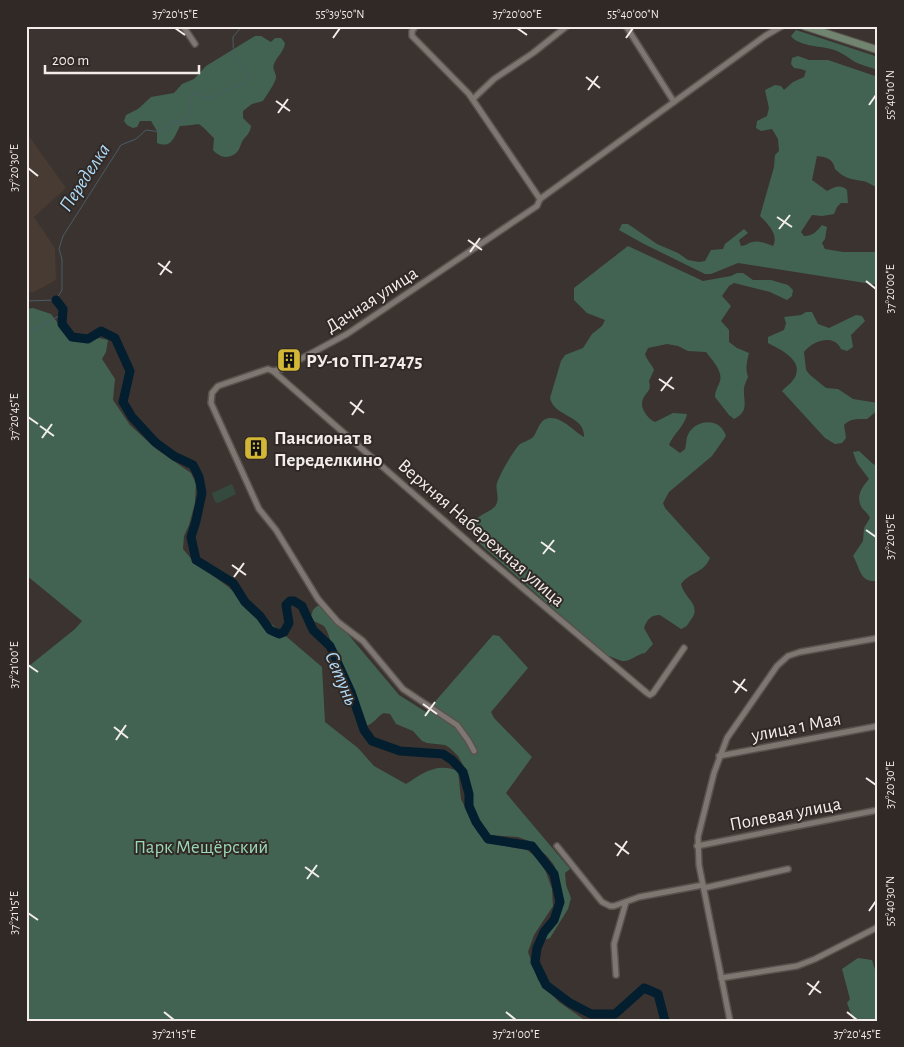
<svg xmlns="http://www.w3.org/2000/svg" width="904" height="1047" font-family="'Alegreya Sans',sans-serif">
	<style>
		.built { fill: #483b33 }
		.green { fill: #354a3f }
		.forest { fill: #426352 }
		.lines { fill: none; stroke-linecap: round; stroke-linejoin: round }
		.stream { stroke: #4a5c67; stroke-width: 1 }
		.river { stroke: #021e2f; stroke-width: 9 }
		.minor-casing { stroke: #58524e; stroke-width: 8 }
		.secondary-casing { stroke: #58524e; stroke-width: 9 }
		.minor { stroke: #7e7671; stroke-width: 5 }
		.secondary { stroke: #71846f; stroke-width: 7 }
		.ticks { fill: none; stroke: #f2edeb; stroke-width: 2 }
		.labels { text-anchor: middle; stroke-width: 4; stroke-linejoin: round; paint-order: stroke }
		.street-label { font-size: 19px; fill: #f2edeb; stroke: #302925 }
		.poi-label { font-size: 19px; font-weight: bold; fill: #f2edeb; stroke: #302925; text-anchor: start }
		.park-label { font-size: 19px; fill: #9bd8b8; stroke: #302925 }
		.water-label { font-size: 20px; font-style: italic; fill: #afdaf9; stroke: #302925 }
		.neatline { fill: none; stroke: #f2edeb; stroke-width: 2 }
		.ticks-label { font-size: 12px; text-anchor: middle; fill: #f2edeb }
	</style>
	<rect width="100%" height="100%" fill="#3b332f"/>
	<polygon class="built" points="26,132 66,188 34,217 55,248 56,280 34,292 26,293"/>
	<polygon class="green" points="232,484 236,494 218,503 215,502 212,493"/>
	<g class="forest">
		<path d="M 796,30 L 878,57 L 878,70 C 870,67 859,65 852,60 C 845,55 839,51 831,49 C 820,46 798,46 791,36 Z"/>
		<path d="M 255,36 L 261,36 L 271,42 L 275,38 L 281,38 L 285,43 C 284,52 277,56 274,64 C 272,69 275,71 276,76 C 277,81 266,96 263,101 L 252,104 L 243,111 L 243,118 L 251,126 C 250,133 247,135 243,140 C 241,143 240,148 238,151 C 230,160 220,158 213,150 L 214,138 C 194,119 205,125 180,126 C 174,137 172,149 157,143 L 157,131 L 151,121 L 140,121 L 137,127 L 133,128 L 127,125 L 124,121 L 126,115 L 138,109 L 151,97 L 174,93 L 182,84 L 194,79 L 206,66 Z"/>
		<path d="M 798,56 L 809,60 L 828,60 L 878,77 L 878,188 C 873,186 867,181 862,181 C 850,179 844,178 835,169 C 833,159 827,157 817,156 L 812,180 L 827,191 C 835,187 840,184 847,190 L 848,203 L 841,203 L 837,207 L 834,214 L 822,216 L 812,215 L 801,232 L 804,236 C 813,236 816,232 822,225 L 827,227 L 825,239 L 822,243 L 825,249 L 843,252 L 878,252 L 878,285 L 738,263 L 711,274 L 705,274 L 644,244 L 619,230 L 622,224 L 628,224 L 657,244 L 678,253 L 688,260 L 699,262 L 705,261 L 711,250 L 723,249 L 725,244 L 744,229 L 748,233 L 739,240 L 741,246 C 746,246 748,243 752,242 C 759,240 767,244 773,246 C 779,235 768,224 760,216 L 774,167 L 775,155 L 779,151 L 778,139 L 772,129 L 761,131 L 756,128 L 757,121 L 767,116 L 769,108 L 765,90 L 775,85 L 781,86 L 784,90 L 793,82 L 804,77 L 806,71 L 801,69 L 794,68 L 791,64 L 792,58 Z"/>
		<path d="M 628,246 L 703,281 L 731,276 L 737,273 L 743,273 L 753,280 L 771,280 L 788,285 L 793,290 L 792,296 L 787,300 L 770,292 L 734,283 L 729,286 L 722,296 L 731,306 L 721,321 L 729,330 L 729,342 L 737,348 L 749,353 C 747,361 745,368 748,377 C 747,380 744,385 744,389 C 743,401 750,411 734,419 L 729,415 L 715,397 C 715,391 718,387 720,381 C 723,371 712,360 706,352 L 688,351 L 678,346 L 667,344 L 648,348 L 645,354 C 647,361 652,364 654,370 L 649,381 C 652,391 646,392 643,399 C 639,408 648,419 655,422 L 673,413 L 687,414 C 685,426 673,434 669,445 L 680,453 L 685,449 C 686,446 686,441 687,437 C 693,419 720,416 726,436 L 712,456 L 669,492 L 663,503 L 665,508 L 710,558 C 703,574 691,571 681,584 C 685,600 703,605 690,621 C 687,626 686,627 681,629 L 660,615 C 651,615 647,619 644,628 L 653,644 L 645,653 C 637,654 630,662 622,661 C 617,660 611,656 606,655 L 489,552 C 484,547 474,540 472,532 C 469,516 490,514 496,505 C 500,497 495,490 497,483 C 501,472 511,455 518,446 C 523,441 530,441 534,436 C 539,428 540,418 551,418 C 563,418 575,432 584,437 C 585,415 554,417 550,398 L 561,361 L 565,355 L 583,348 L 592,334 L 602,326 L 605,320 L 587,313 L 574,300 L 574,288 Z"/>
		<path d="M 33,308 L 51,314 L 68,337 L 87,342 L 99,338 L 108,340 L 106,352 L 102,359 L 115,379 L 113,400 L 130,425 L 155,448 L 191,473 L 196,484 L 195,503 L 189,525 L 184,536 L 183,549 L 193,561 L 227,586 L 322,667 L 325,722 L 358,748 L 374,766 L 406,784 C 423,773 437,762 458,771 L 461,799 L 478,833 L 495,844 L 527,850 L 539,859 L 546,872 L 552,889 L 553,906 L 534,935 L 528,952 L 538,980 L 559,1002 L 586,1021 L 26,1021 L 26,664 L 29,666 L 75,629 L 82,621 L 26,575 L 26,309 Z"/>
		<path d="M 806,312 L 812,312 L 818,324 L 829,328 L 856,315 L 862,316 L 865,321 L 851,335 L 853,347 L 847,351 L 841,349 C 834,333 812,341 804,352 L 806,370 L 810,375 L 826,388 L 838,389 L 853,399 L 878,403 L 878,410 L 867,419 C 857,419 851,418 844,425 L 846,438 L 842,443 L 835,444 L 825,438 L 782,391 C 787,386 794,381 796,375 C 802,359 779,349 768,343 L 768,337 L 784,330 L 786,323 L 784,317 L 801,315 Z"/>
		<path d="M 859,451 L 873,464 L 878,466 L 878,579 L 876,581 C 859,582 860,567 853,556 L 863,541 L 864,528 L 870,518 C 868,513 865,512 862,508 C 855,497 862,487 869,479 L 857,463 L 853,452 Z"/>
		<path d="M 317,606 L 323,606 L 326,608 L 399,695 L 426,712 L 493,635 L 499,636 L 528,668 L 491,712 L 494,718 L 532,757 L 506,793 L 570,869 L 565,873 L 566,885 L 571,898 L 568,909 L 550,938 L 544,940 L 559,913 L 562,903 L 558,876 L 554,865 L 547,856 L 529,841 L 518,837 L 490,835 L 485,832 L 473,812 L 469,776 L 458,756 L 450,748 L 445,745 L 427,743 L 422,741 L 413,731 L 396,724 L 390,714 L 384,713 C 377,716 374,724 366,726 L 362,722 L 338,652 L 331,642 L 327,631 L 324,626 L 314,621 L 311,616 L 313,610 Z"/>
		<polygon points="858,958 872,960 878,979 878,1021 854,1021 847,1003 850,999 842,969"/>
	</g>
	<g class="lines">
		<g class="stream">
			<path d="M 26,301 L 56,300 L 62,290 L 62,259 L 59,249 L 63,236 L 121,145 L 136,139 L 146,130 L 161,132 L 172,122 L 182,123 L 192,112 L 191,95 L 201,93 L 205,99 C 219,97 230,86 244,84 L 250,75 C 234,64 233,54 233,37 L 242,26"/>
			<polyline points="26,333 63,314"/>
		</g>
		<polyline class="river" points="56,300 63,309 62,324 72,337 88,339 101,331 115,338 130,371 123,402 132,417 155,442 174,456 193,465 199,477 202,493 196,521 191,537 196,560 233,583 245,602 260,616 270,630 279,634 284,632 289,623 286,605 290,601 294,601 302,606 313,630 330,646 351,692 364,730 372,741 400,751 443,754 452,760 463,772 469,794 469,806 476,822 488,839 532,846 554,874 560,902 554,920 544,932 537,948 535,962 546,985 570,1003 591,1014 615,1014 644,988 658,994 665,1021"/>
		<defs>
			<g id="minor">
				<polyline points="183,26 195,44"/>
				<polyline points="416,26 412,31 412,36 469,94 540,199"/>
				<polyline points="626,26 674,102"/>
				<polyline points="473,99 494,79 533,53 567,26"/>
				<polyline points="540,199 765,36 782,26"/>
				<polyline points="273,371 480,552 647,693 650,695 653,693 684,648"/>
				<polyline points="474,751 468,740 457,725 403,689 363,641 338,622 318,599 276,530 259,509 211,403 212,393 218,386 268,369 273,371 282,369 347,334 537,206 540,199"/>
				<polyline points="719,756 878,726"/>
				<polyline points="557,846 602,902 610,906 614,906 639,897 703,885"/>
				<polyline points="697,846 878,810"/>
				<polyline points="704,888 788,869"/>
				<polyline points="616,975 614,944 626,902"/>
				<polyline points="721,978 797,966 815,959 878,927"/>
				<polyline points="730,1021 699,865 698,837 714,773 727,738 777,666 788,656 800,652 878,638"/>
			</g>
			<polyline id="secondary" points="804,26 878,50"/>
		</defs>
		<use href="#minor" class="minor-casing"/>
		<use href="#secondary" class="secondary-casing"/>
		<use href="#minor" class="minor"/>
		<use href="#secondary" class="secondary"/>
	</g>
	<path class="ticks" d="M 175,28 L 185,35M 517,28 L 527,35M 333,38 L 340,28M 626,38 L 633,28M 586,77 L 600,88M 588,90 L 598,76M 276,101 L 290,111M 869,105 L 876,95M 278,113 L 288,99M 28,168 L 38,176M 777,217 L 792,227M 779,229 L 790,215M 468,240 L 482,250M 470,252 L 480,238M 158,263 L 172,273M 160,275 L 170,261M 866,281 L 876,289M 659,379 L 674,389M 661,391 L 672,377M 350,402 L 364,413M 352,415 L 362,400M 28,417 L 38,424M 40,426 L 54,436M 42,438 L 52,424M 866,530 L 876,537M 541,542 L 555,552M 543,554 L 554,540M 232,565 L 246,575M 234,577 L 244,563M 28,665 L 38,672M 733,681 L 747,691M 735,693 L 745,679M 423,704 L 437,714M 425,716 L 435,702M 114,727 L 128,738M 116,740 L 126,725M 866,778 L 876,785M 615,843 L 629,854M 617,856 L 627,841M 305,867 L 319,877M 307,879 L 317,865M 869,911 L 876,901M 28,913 L 38,920M 807,983 L 821,993M 809,995 L 819,981M 164,1012 L 174,1020M 506,1012 L 516,1020M 847,1012 L 857,1020"/>
	<defs>
		<symbol id="building-square" viewBox="-11 -11 22 22"><rect x="-9" y="-9" width="18" height="18" rx="4" fill="#d2b736" stroke="#302925"/><path d="M-4-6H4V6H1V3H-1V6H-4ZM-2.5-4.3h1.7v1.8h-1.7ZM.8-4.3h1.7v1.8H.8ZM-2.5-1h1.7V.8h-1.7ZM.8-1h1.7V.8H.8Z" fill="#111"/></symbol>
	</defs>
	<g fill-rule="evenodd">
		<use href="#building-square" x="275" y="346" width="28" height="28"/>
		<use href="#building-square" x="242" y="434" width="28" height="28"/>
	</g>
	<g class="labels">
		<g class="street-label">
			<text transform="translate(371 299) rotate(-33)" y="7">Дачная улица</text>
			<text transform="translate(482 532) rotate(41)" y="7">Верхняя Набережная улица</text>
			<text transform="translate(796 726) rotate(-11)" y="7">улица 1 Мая</text>
			<text transform="translate(785 813) rotate(-11)" y="7">Полевая улица</text>
		</g>
		<g class="poi-label">
			<text x="306" y="367">РУ-10 ТП-27475</text>
			<text x="274" y="444">Пансионат в<tspan x="274" dy="22">Переделкино</tspan></text>
		</g>
		<g class="park-label">
			<text x="201" y="853">Парк Мещёрский</text>
		</g>
		<g class="water-label">
			<text transform="translate(84 177) rotate(-57)" y="7">Переделка</text>
			<text transform="translate(342 678) rotate(67)" y="7">Сетунь</text>
		</g>
	</g>
	<rect width="904" height="1047" fill="none" stroke="#302925" stroke-width="55"/>
	<path d="M45 65v8h154v-8" fill="none" stroke="#f2edeb" stroke-width="2.5"/>
	<text x="52" y="65" font-size="15" fill="#f2edeb" stroke="#302925" stroke-width="4" paint-order="stroke">200 m</text>
	<rect x="28" y="28" width="848" height="992" class="neatline"/>
	<g class="ticks-label">
		<text x="175" y="18">37°20'15"E</text>
		<text x="340" y="18">55°39'50"N</text>
		<text x="517" y="18">37°20'00"E</text>
		<text x="633" y="18">55°40'00"N</text>
		<text transform="translate(890 95) rotate(-90)" y="4">55°40'10"N</text>
		<text transform="translate(14 168) rotate(-90)" y="4">37°20'30"E</text>
		<text transform="translate(890 289) rotate(-90)" y="4">37°20'00"E</text>
		<text transform="translate(14 417) rotate(-90)" y="4">37°20'45"E</text>
		<text transform="translate(890 537) rotate(-90)" y="4">37°20'15"E</text>
		<text transform="translate(14 665) rotate(-90)" y="4">37°21'00"E</text>
		<text transform="translate(890 785) rotate(-90)" y="4">37°20'30"E</text>
		<text transform="translate(890 901) rotate(-90)" y="4">55°40'30"N</text>
		<text transform="translate(14 913) rotate(-90)" y="4">37°21'15"E</text>
		<text x="174" y="1038">37°21'15"E</text>
		<text x="516" y="1038">37°21'00"E</text>
		<text x="857" y="1038">37°20'45"E</text>
	</g>
</svg>
